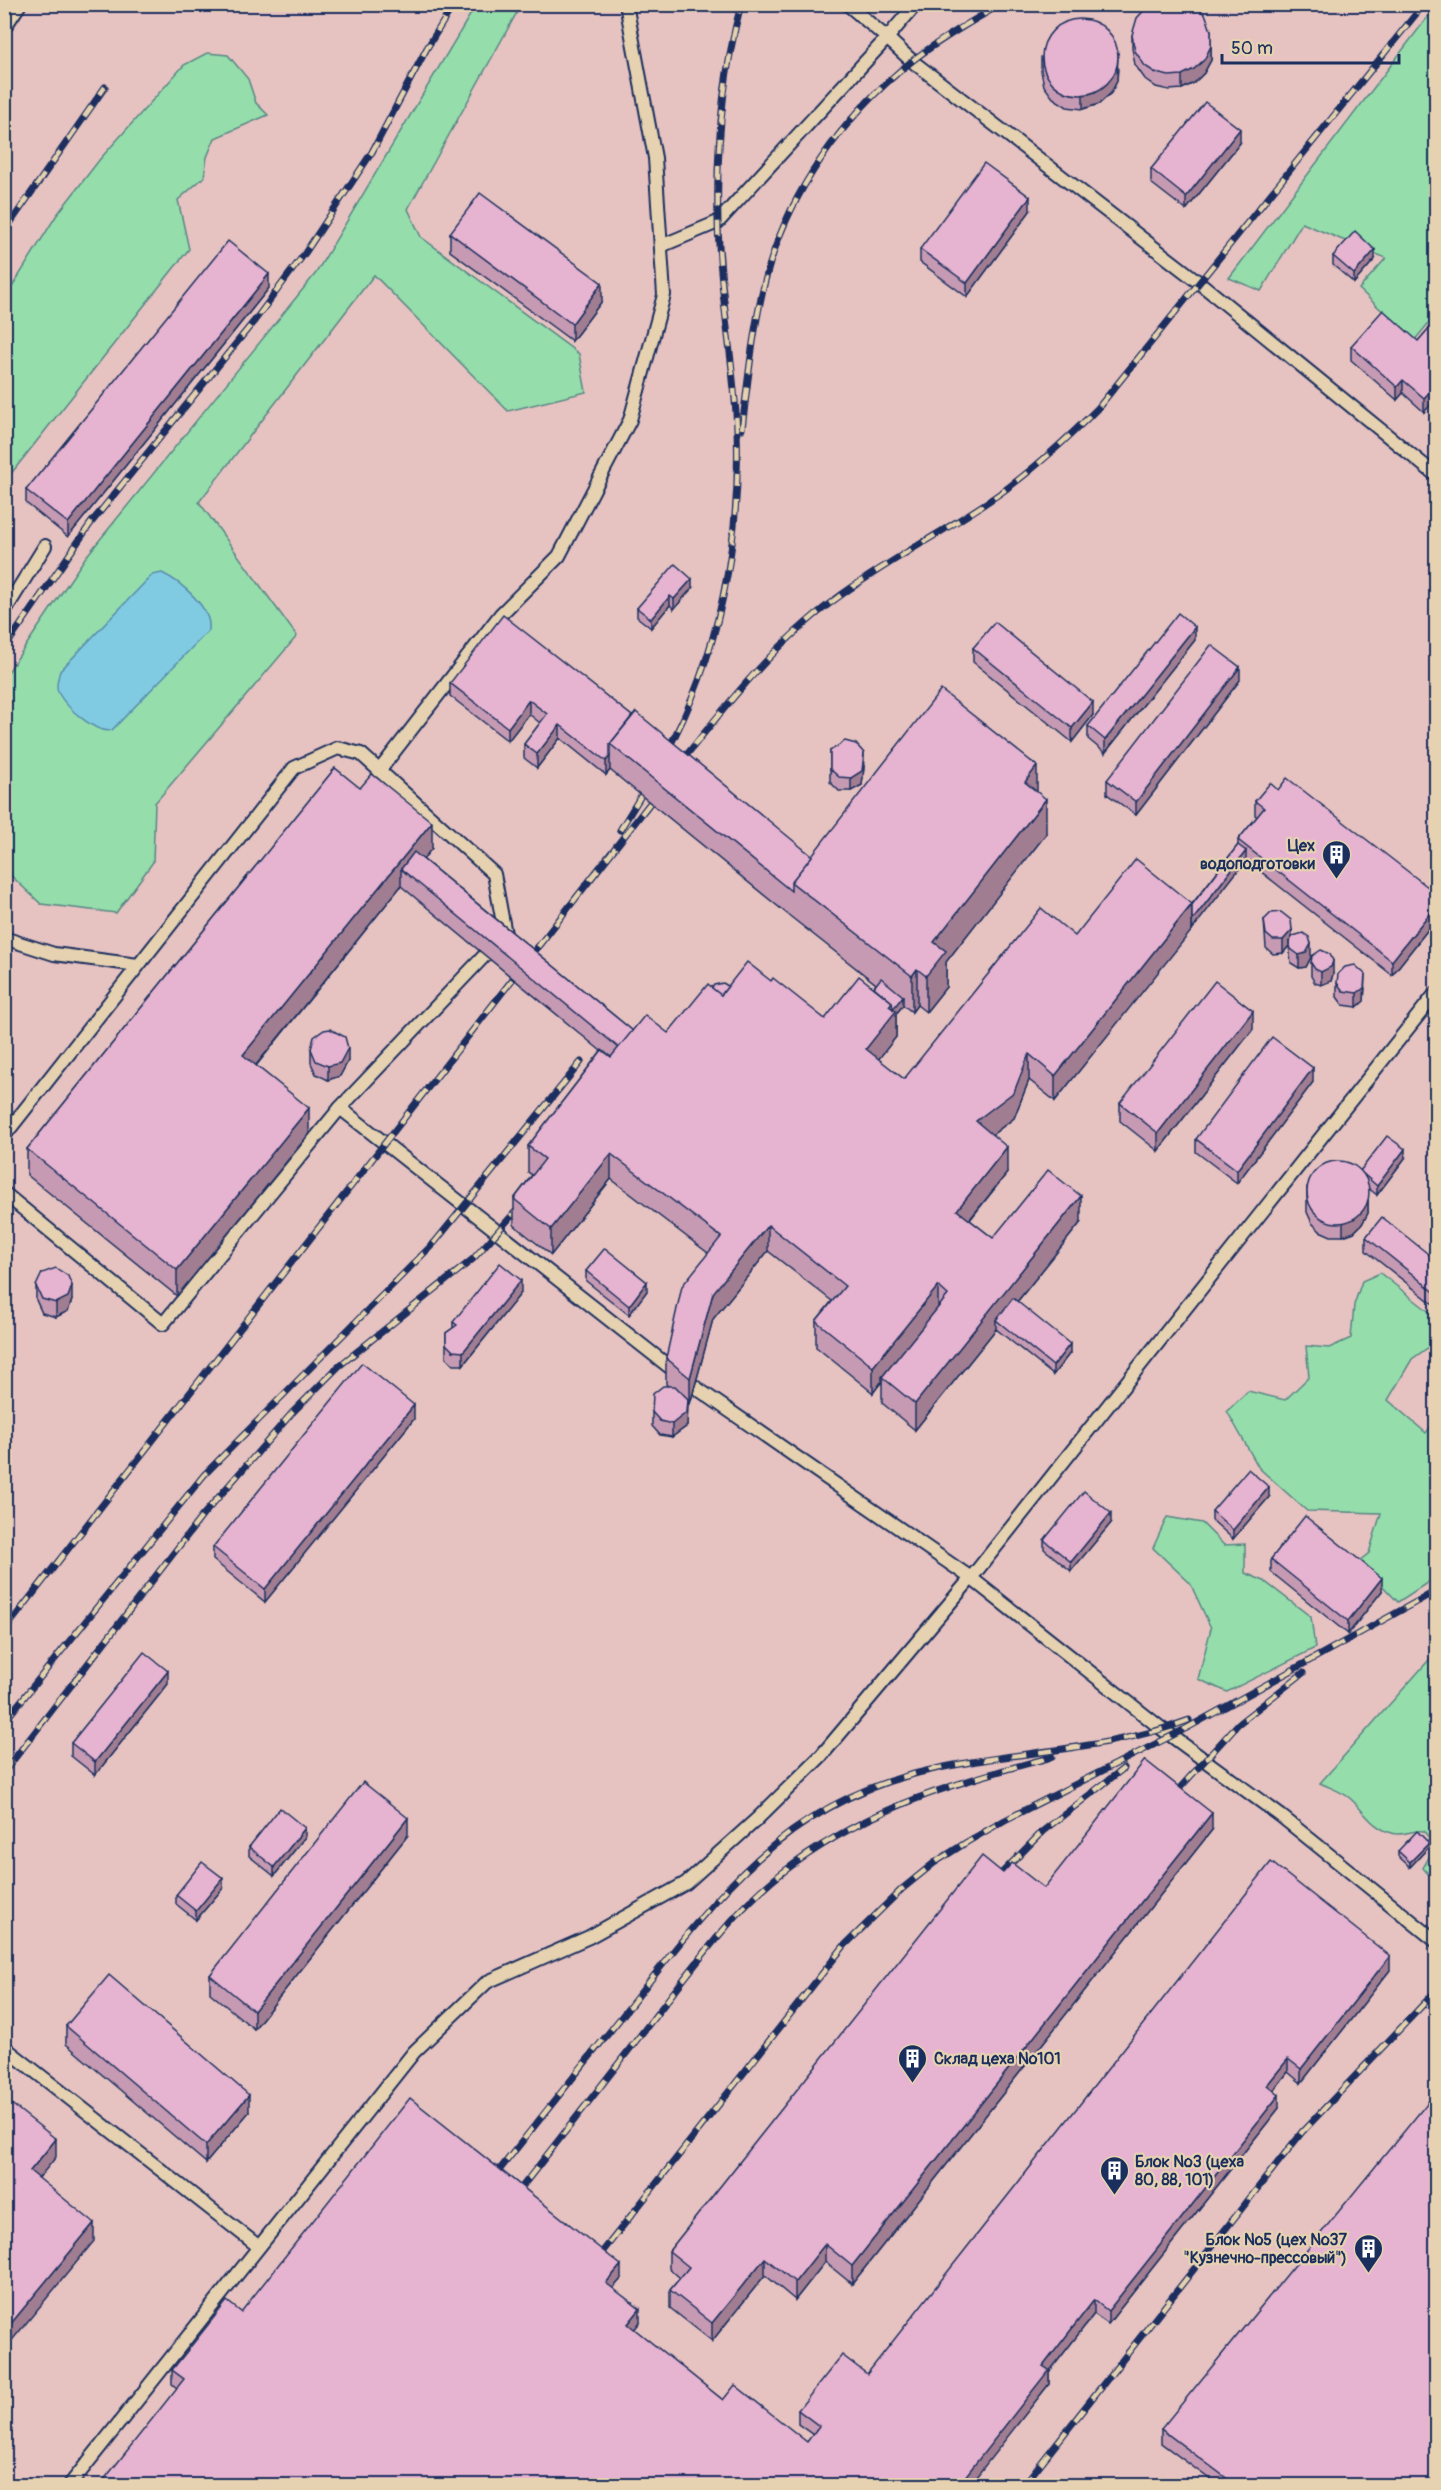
<svg xmlns="http://www.w3.org/2000/svg" width="1441" height="2490" font-family="Pangolin,sans-serif">
	<style>
		.built { fill: #e6c2c1 }
		.green { fill: #95ddab; stroke: #588684; stroke-width: 1.5 }
		.water { fill: #80cbe1; stroke: #588dad; stroke-width: 1.5 }
		.lines { fill: none; stroke-linecap: round; stroke-linejoin: round }
		.service-casing { stroke: #1b2f5e; stroke-width: 16 }
		.service { stroke: #e6d2b0; stroke-width: 12 }
		.rail-casing { stroke: #1b2f5e; stroke-width: 7 }
		.rail { stroke: #e6d2b0; stroke-width: 4.5; stroke-dasharray: 14; stroke-linecap: butt }
		.wall { fill: #c69ab3; stroke: #1b2f5e; stroke-width: 1.5 }
		.shaded-wall { fill: #a17d92; stroke: #1b2f5e; stroke-width: 1.5 }
		.building { fill: #e6b3d0; stroke: #1b2f5e; stroke-width: 1.5 }
		.labels { text-anchor: middle; stroke-width: 4.5; stroke-linejoin: round; paint-order: stroke }
		.poi-label { font-size: 16px; font-weight: bold; fill: #1b2f5e; stroke: #e6d2b0; text-anchor: end }
	</style>
	<rect width="100%" height="100%" fill="#e6c9ba"/>
	<filter id="ink" filterUnits="userSpaceOnUse"><feTurbulence type="fractalNoise" baseFrequency=".0167" numOctaves="2"/><feDisplacementMap in="SourceGraphic" scale="12" xChannelSelector="R" yChannelSelector="G"/><feConvolveMatrix kernelMatrix="1 2 1 2 8 2 1 2 1" color-interpolation-filters="sRGB"/></filter>
	<g filter="url(#ink)">
		<polygon class="built" points="5,5 1436,5 1436,2485 5,2486"/>
		<g class="green">
			<polygon points="476,5 521,5 408,209 421,237 579,354 586,392 508,411 374,275 199,502 297,636 155,803 153,862 116,913 41,904 5,870 4,678 85,558 316,273"/>
			<polygon points="1436,6 1436,322 1432,319 1414,341 1359,289 1386,258 1302,223 1261,291 1229,278"/>
			<polygon points="207,53 228,55 248,79 256,103 268,115 215,138 207,157 204,177 178,200 189,249 10,475 5,485 5,298 56,216 100,159 184,65"/>
			<polygon points="1380,1273 1436,1317 1436,1342 1412,1359 1388,1400 1426,1433 1436,1420 1436,1577 1398,1602 1359,1561 1369,1553 1381,1513 1307,1511 1259,1468 1227,1411 1248,1391 1285,1400 1309,1377 1306,1346 1329,1348 1351,1338 1354,1305 1362,1281"/>
			<polygon points="1167,1517 1202,1523 1224,1545 1245,1544 1245,1573 1264,1581 1311,1617 1315,1648 1227,1692 1198,1679 1211,1628 1190,1583 1153,1548"/>
			<path d="M 1436,1652 L 1436,1883 L 1423,1868 L 1435,1847 L 1424,1831 C 1412,1829 1403,1837 1392,1833 C 1373,1828 1365,1813 1353,1801 C 1345,1792 1330,1788 1320,1783 Z"/>
		</g>
		<path class="water" d="M 162,573 C 181,582 212,608 209,630 L 112,730 C 97,735 67,708 59,694 C 55,687 58,678 60,671 L 152,575 Z"/>
		<g class="lines">
			<defs>
				<g id="service">
					<polyline points="916,4 887,38 912,61 1201,284 1436,475"/>
					<polyline points="4,28 20,4"/>
					<polyline points="661,246 718,222 887,38 847,4"/>
					<polyline points="4,612 45,546"/>
					<polyline points="379,771 501,614 559,556 630,420 664,295 655,158 626,4"/>
					<polyline points="4,938 54,954 138,965"/>
					<polyline points="340,1108 695,1387 971,1578 1162,1729 1281,1816 1436,1941"/>
					<polyline points="4,1136 294,768 338,748 361,754 494,874 505,934 340,1108 163,1324 4,1193"/>
					<polyline points="4,2047 258,2246"/>
					<polyline points="69,2486 414,2052 487,1982 589,1937 686,1883 757,1819 821,1756 971,1578 1436,993"/>
				</g>
			</defs>
			<use href="#service" class="service-casing"/>
			<use href="#service" class="service"/>
			<defs>
				<g id="rail">
					<polyline points="4,232 105,87"/>
					<path d="M 742,429 C 748,380 753,329 765,281 C 787,194 843,116 912,61 C 940,39 971,22 1001,4"/>
					<polyline points="4,649 91,523 255,320 305,253 372,152 427,48 454,4"/>
					<path d="M 665,755 C 719,657 741,542 737,430 C 734,360 719,291 718,221 C 716,150 723,74 741,4"/>
					<path d="M 677,767 C 724,708 772,646 833,601 C 889,559 953,528 1009,487 C 1041,463 1070,436 1098,408 L 1424,4"/>
					<polyline points="620,830 650,781"/>
					<polyline points="4,1631 661,789"/>
					<polyline points="4,1722 204,1475 435,1242 581,1062"/>
					<polyline points="4,1772 203,1515 292,1413 339,1366 473,1259 525,1201"/>
					<polyline points="1168,1801 1238,1724 1303,1673"/>
					<polyline points="991,1884 1043,1831 1124,1768"/>
					<path d="M 489,2183 C 535,2125 581,2067 627,2010 C 708,1907 776,1811 910,1775 C 1002,1750 1099,1754 1189,1720"/>
					<path d="M 511,2201 C 560,2138 610,2075 659,2011 C 700,1959 739,1903 794,1864 C 872,1807 960,1781 1052,1757"/>
					<polyline points="592,2265 844,1946 902,1889 934,1863 967,1842 1005,1820 1187,1728 1436,1591"/>
					<polyline points="1023,2486 1302,2132 1436,1991"/>
				</g>
			</defs>
			<use href="#rail" class="rail-casing"/>
			<use href="#rail" class="rail"/>
		</g>
		<g class="wall">
			<polygon points="1132,35 1211,45 1211,60 1204,73 1194,83 1182,89 1169,90 1156,87 1145,79 1135,65 1132,48"/>
			<polygon points="1041,57 1118,68 1117,81 1111,93 1099,104 1083,109 1067,107 1053,98 1044,86 1041,71"/>
			<polygon points="1240,143 1186,210 1151,183 1151,169"/>
			<polygon points="1030,211 967,297 920,262 920,249"/>
			<polygon points="450,233 602,301 572,341 450,251"/>
			<polygon points="1333,256 1375,259 1354,283 1333,265"/>
			<polygon points="269,288 68,537 26,503 26,490"/>
			<polygon points="1437,319 1437,398 1424,412 1403,393 1397,400 1351,360 1351,346 1418,341"/>
			<polygon points="692,588 674,609 670,605 651,628 637,617 637,608"/>
			<polygon points="1195,640 1105,753 1088,739 1088,726"/>
			<polygon points="973,648 1093,715 1072,742 973,662"/>
			<polygon points="1240,680 1136,815 1107,794 1107,780"/>
			<polygon points="450,683 632,716 812,856 1037,792 1046,834 946,962 946,987 926,1012 917,1005 912,1012 903,1005 896,1014 896,1037 878,1059 904,1079 1075,936 1192,904 1238,845 1238,840 1257,817 1255,815 1255,801 1278,790 1437,894 1437,918 1392,975 1246,860 1055,1101 1029,1080 1014,1118 992,1135 1007,1173 970,1220 993,1238 1081,1222 1017,1302 1070,1353 1053,1375 996,1329 915,1430 882,1403 882,1381 873,1393 816,1347 816,1321 832,1301 768,1251 713,1319 690,1404 688,1402 687,1426 672,1437 660,1435 652,1426 652,1412 668,1386 666,1384 666,1358 708,1253 611,1179 551,1255 514,1225 514,1199 532,1175 528,1172 528,1146 601,1051 401,886 256,1066 309,1134 177,1296 27,1175 27,1149 335,768 432,848 423,859 633,1031 668,1033 712,988 771,981 825,1019 874,987 876,984 791,917 610,770 606,775 560,738 537,768 524,758 524,744 540,723 529,714 508,741 450,696"/>
			<polygon points="830,751 864,767 862,785 851,791 839,791 830,782"/>
			<polygon points="1264,920 1292,937 1311,957 1306,967 1299,968 1291,963 1289,946 1283,953 1273,954 1266,948"/>
			<polygon points="1311,963 1333,974 1331,981 1321,985 1315,983 1311,976"/>
			<polygon points="1337,983 1365,988 1364,1001 1357,1007 1343,1005 1337,997"/>
			<polygon points="1253,1029 1158,1151 1120,1121 1120,1103"/>
			<polygon points="311,1049 348,1061 340,1076 328,1080 316,1074 311,1063"/>
			<polygon points="1313,1082 1237,1183 1196,1152 1196,1139"/>
			<polygon points="1405,1158 1377,1195 1368,1188 1368,1213 1362,1224 1354,1232 1343,1236 1331,1236 1320,1231 1312,1223 1307,1212 1307,1187"/>
			<polygon points="1366,1237 1437,1261 1437,1307 1366,1251"/>
			<polygon points="586,1271 647,1291 629,1315 586,1281"/>
			<polygon points="36,1286 72,1300 68,1311 56,1317 42,1313 36,1300"/>
			<polygon points="521,1293 463,1365 453,1365 446,1358 446,1333 453,1328 453,1322"/>
			<polygon points="414,1419 265,1602 213,1560 213,1547"/>
			<polygon points="1269,1497 1233,1539 1212,1520 1212,1511"/>
			<polygon points="1111,1523 1071,1571 1044,1549 1044,1540"/>
			<polygon points="1271,1559 1382,1591 1348,1634 1271,1572"/>
			<polygon points="168,1684 95,1775 71,1756 71,1743"/>
			<polygon points="1212,1830 852,2284 825,2262 795,2300 765,2275 712,2341 670,2308 670,2290 680,2278 669,2268 669,2251 1003,1873 1044,1888"/>
			<polygon points="408,1835 254,2029 210,1993 210,1975"/>
			<polygon points="305,1837 274,1876 249,1856 249,1847"/>
			<polygon points="1429,1847 1410,1867 1398,1856 1398,1851"/>
			<polygon points="223,1888 196,1920 176,1904 176,1895"/>
			<polygon points="1390,1970 1301,2083 1288,2072 1273,2091 1279,2108 1108,2324 1094,2314 1049,2372 1049,2384 970,2483 971,2486 177,2388 172,2384 172,2370 241,2312 621,2279 613,2288 640,2322 634,2329 723,2400 807,2442 813,2435 798,2424 798,2410 867,2374"/>
			<polygon points="66,2026 249,2112 206,2163 66,2044"/>
			<polygon points="1161,2429 1437,2486 1219,2486 1161,2443"/>
		</g>
		<g class="shaded-wall">
			<polygon points="1211,31 1211,60 1204,73 1194,83 1182,89 1182,75"/>
			<polygon points="1118,54 1117,81 1111,93 1099,104 1083,109 1083,95"/>
			<polygon points="1240,129 1240,143 1186,210 1186,197"/>
			<polygon points="1030,197 1030,211 967,297 967,283"/>
			<polygon points="1375,250 1375,259 1354,283 1354,274"/>
			<polygon points="269,274 269,288 68,537 68,523"/>
			<polygon points="602,283 602,301 572,341 572,324"/>
			<polygon points="1403,380 1403,393 1397,400 1397,387"/>
			<polygon points="1437,384 1437,398 1424,412 1424,398"/>
			<polygon points="692,579 692,588 674,609 674,599"/>
			<polygon points="670,596 670,605 651,628 651,619"/>
			<polygon points="1195,627 1195,640 1105,753 1105,740"/>
			<polygon points="1240,667 1240,680 1136,815 1136,802"/>
			<polygon points="529,700 529,714 508,741 508,728"/>
			<polygon points="1093,702 1093,715 1072,742 1072,728"/>
			<polygon points="560,725 560,738 537,768 537,754"/>
			<polygon points="864,753 864,767 862,785 851,791 851,778"/>
			<polygon points="610,756 610,770 606,775 606,761"/>
			<polygon points="1037,766 1037,802 1025,782"/>
			<polygon points="1046,799 1046,834 946,962 946,987 926,1012 926,976 934,942"/>
			<polygon points="432,822 432,848 410,876 401,869 401,886 243,1081 243,1055"/>
			<polygon points="1246,851 1246,860 1192,930 1192,921"/>
			<polygon points="1192,904 1192,930 1055,1101 1055,1076"/>
			<polygon points="1437,904 1437,918 1392,975 1392,961"/>
			<polygon points="1292,930 1292,944 1289,942 1289,946 1283,953 1283,940"/>
			<polygon points="1311,944 1311,957 1306,967 1299,968 1299,955"/>
			<polygon points="1333,961 1333,974 1331,981 1321,985 1321,972"/>
			<polygon points="917,969 917,1005 912,1012 912,976"/>
			<polygon points="1365,974 1364,1001 1357,1007 1357,993"/>
			<polygon points="903,996 903,1005 896,1014 896,1037 866,1075 866,1049 889,1006 892,1002"/>
			<polygon points="1253,1011 1253,1029 1158,1151 1158,1133"/>
			<polygon points="348,1048 348,1061 340,1076 328,1080 328,1066"/>
			<polygon points="1029,1054 1029,1080 1014,1118 976,1147 976,1121"/>
			<polygon points="1313,1068 1313,1082 1237,1183 1237,1170"/>
			<polygon points="309,1108 309,1134 177,1296 177,1270"/>
			<polygon points="1007,1147 1007,1173 957,1235 957,1210"/>
			<polygon points="1405,1149 1405,1158 1377,1195 1377,1186"/>
			<polygon points="611,1154 611,1179 551,1255 551,1229"/>
			<polygon points="1368,1187 1368,1213 1362,1224 1354,1232 1343,1236 1343,1223"/>
			<polygon points="1081,1196 1081,1222 1000,1323 996,1320 996,1329 915,1430 915,1404"/>
			<polygon points="768,1225 768,1251 713,1319 690,1404 690,1378 713,1293"/>
			<polygon points="521,1280 521,1293 463,1365 463,1352"/>
			<polygon points="647,1282 647,1291 629,1315 629,1306"/>
			<polygon points="72,1286 72,1300 68,1311 56,1317 56,1303"/>
			<polygon points="938,1286 938,1312 882,1377 882,1381 873,1393 873,1367"/>
			<polygon points="1070,1344 1070,1353 1053,1375 1053,1366"/>
			<polygon points="688,1399 687,1426 672,1437 672,1424"/>
			<polygon points="414,1405 414,1419 265,1602 265,1589"/>
			<polygon points="1269,1487 1269,1497 1233,1539 1233,1530"/>
			<polygon points="1111,1513 1111,1523 1071,1571 1071,1562"/>
			<polygon points="1382,1578 1382,1591 1348,1634 1348,1621"/>
			<polygon points="168,1671 168,1684 95,1775 95,1762"/>
			<polygon points="1212,1813 1212,1830 852,2284 852,2266"/>
			<polygon points="408,1818 408,1835 254,2029 254,2011"/>
			<polygon points="305,1828 305,1837 274,1876 274,1867"/>
			<polygon points="1429,1843 1429,1847 1410,1867 1410,1862"/>
			<polygon points="223,1878 223,1888 196,1920 196,1911"/>
			<polygon points="1390,1956 1390,1970 1301,2083 1301,2069"/>
			<polygon points="1288,2059 1288,2072 1267,2099 1267,2085"/>
			<polygon points="249,2095 249,2112 206,2163 206,2145"/>
			<polygon points="1279,2095 1279,2108 1108,2324 1108,2311"/>
			<polygon points="56,2139 56,2157 30,2189 30,2171"/>
			<polygon points="94,2223 94,2241 4,2350 4,2332"/>
			<polygon points="825,2244 825,2262 795,2300 795,2282"/>
			<polygon points="765,2258 765,2275 712,2341 712,2323"/>
			<polygon points="621,2265 621,2279 606,2296 606,2283"/>
			<polygon points="1094,2300 1094,2314 1049,2372 1049,2384 969,2486 964,2478 1043,2366"/>
			<polygon points="640,2309 640,2322 628,2338 628,2324"/>
		</g>
		<g class="building">
			<polygon points="1150,4 1194,4 1196,5 1206,16 1211,31 1211,46 1204,60 1194,69 1182,75 1169,76 1156,73 1145,66 1135,51 1132,35 1137,18"/>
			<circle cx="1080" cy="57" r="38"/>
			<polygon points="1205,102 1240,129 1186,197 1151,169"/>
			<polygon points="984,163 1030,197 967,283 920,249"/>
			<polygon points="480,193 602,283 572,324 450,233"/>
			<polygon points="1355,231 1375,250 1354,274 1333,256"/>
			<polygon points="228,241 269,274 68,523 26,490"/>
			<polygon points="1383,310 1418,341 1437,319 1437,384 1424,398 1403,380 1397,387 1351,346"/>
			<polygon points="675,564 692,579 674,599 670,596 651,619 637,608"/>
			<polygon points="1178,613 1195,627 1105,740 1088,726"/>
			<polygon points="503,615 632,716 610,744 610,756 606,761 560,725 537,754 524,744 547,714 529,700 508,728 450,683"/>
			<polygon points="995,622 1093,702 1072,728 973,648"/>
			<polygon points="1211,645 1240,667 1136,802 1107,780"/>
			<polygon points="941,690 1037,766 1025,782 1046,799 934,942 946,951 926,976 917,969 912,976 791,882"/>
			<polygon points="636,712 812,856 791,882 791,891 610,744"/>
			<polygon points="845,741 856,744 864,753 862,771 851,778 839,777 830,769 830,751"/>
			<polygon points="335,768 360,788 372,774 432,822 243,1055 309,1108 177,1270 27,1149"/>
			<polygon points="1287,778 1437,894 1437,904 1392,961 1238,840 1264,808 1255,801 1270,783 1278,790"/>
			<polygon points="1238,845 1246,851 1192,921 1192,904 1188,910"/>
			<polygon points="414,852 633,1031 619,1048 401,869"/>
			<polygon points="1136,859 1192,904 1055,1076 1029,1054 1014,1092 976,1121 1007,1147 957,1210 993,1238 1048,1170 1081,1196 915,1404 882,1377 948,1295 938,1286 873,1367 816,1321 845,1286 768,1225 713,1293 690,1378 666,1358 682,1286 721,1237 611,1154 551,1229 514,1199 545,1159 528,1146 602,1050 611,1057 645,1015 668,1033 708,984 721,995 747,962 771,981 773,978 825,1019 859,976 892,1002 889,1006 896,1011 866,1049 904,1079 1041,908 1075,936"/>
			<polygon points="1281,912 1291,920 1292,930 1283,940 1273,940 1266,934 1264,920 1271,913"/>
			<polygon points="1303,933 1309,937 1311,944 1306,953 1299,955 1291,949 1289,942 1293,936"/>
			<polygon points="1321,950 1330,954 1333,961 1331,967 1321,972 1315,969 1311,963 1312,956"/>
			<polygon points="1355,965 1365,974 1364,988 1357,993 1343,991 1337,983 1338,974 1345,967"/>
			<polygon points="881,978 903,996 893,1009 892,1002 874,987"/>
			<polygon points="1215,981 1253,1011 1158,1133 1120,1103"/>
			<polygon points="723,983 728,986 721,995 712,988 714,985"/>
			<polygon points="330,1029 345,1037 348,1048 340,1063 328,1066 316,1061 311,1049 314,1037 324,1030"/>
			<polygon points="1272,1037 1313,1068 1237,1170 1196,1139"/>
			<polygon points="1387,1136 1405,1149 1377,1186 1360,1171"/>
			<circle cx="1338" cy="1192" r="31"/>
			<polygon points="1382,1217 1437,1261 1437,1294 1366,1237"/>
			<polygon points="605,1248 647,1282 629,1306 586,1271"/>
			<polygon points="500,1263 521,1280 463,1352 453,1351 446,1344 446,1333 457,1325 453,1322"/>
			<polygon points="56,1268 68,1276 72,1286 68,1297 56,1303 42,1299 36,1286 42,1273"/>
			<polygon points="1013,1298 1070,1344 1053,1366 996,1320"/>
			<polygon points="362,1363 414,1405 265,1589 213,1547"/>
			<polygon points="663,1386 675,1386 688,1399 687,1412 672,1424 660,1421 652,1412 653,1394"/>
			<polygon points="1248,1469 1269,1487 1233,1530 1212,1511"/>
			<polygon points="1084,1491 1111,1513 1071,1562 1044,1540"/>
			<polygon points="1305,1516 1382,1578 1348,1621 1271,1559"/>
			<polygon points="144,1652 168,1671 95,1762 71,1743"/>
			<polygon points="1145,1760 1212,1813 852,2266 825,2244 795,2282 765,2258 712,2323 670,2290 689,2267 669,2251 982,1856 1003,1873 1012,1863 1044,1888"/>
			<polygon points="363,1782 408,1818 254,2011 210,1975"/>
			<polygon points="280,1808 305,1828 274,1867 249,1847"/>
			<polygon points="1417,1831 1429,1843 1410,1862 1398,1851"/>
			<polygon points="202,1862 223,1878 196,1911 176,1895"/>
			<polygon points="1271,1862 1390,1956 1301,2069 1288,2059 1267,2085 1279,2095 1108,2311 1094,2300 1043,2366 1049,2370 964,2478 971,2483 969,2486 99,2486 184,2379 172,2370 227,2301 241,2312 410,2098 621,2265 606,2283 640,2309 628,2324 723,2400 735,2385 807,2442 819,2426 798,2410 842,2355 867,2374"/>
			<polygon points="109,1975 249,2095 206,2145 66,2026"/>
			<polygon points="1437,2091 1437,2486 1237,2486 1161,2429"/>
			<polygon points="4,2098 56,2139 30,2171 94,2223 4,2332"/>
		</g>
	</g>
	<defs>
		<symbol id="building-pin" viewBox="-11 -11 22 30"><path d="M0 17L-7.5 6A9.5 9.5 0 1 1 7.5 6Z" fill="#1b2f5e" stroke="#e6d2b0"/><path d="M-4-6H4V6H1V3H-1V6H-4ZM-2.5-4.3h1.7v1.8h-1.7ZM.8-4.3h1.7v1.8H.8ZM-2.5-1h1.7V.8h-1.7ZM.8-1h1.7V.8H.8Z" fill="#fff"/></symbol>
	</defs>
	<g fill-rule="evenodd">
		<use href="#building-pin" x="1320" y="838" width="33" height="45"/>
		<use href="#building-pin" x="896" y="2042" width="33" height="45"/>
		<use href="#building-pin" x="1098" y="2154" width="33" height="45"/>
		<use href="#building-pin" x="1352" y="2232" width="33" height="45"/>
	</g>
	<g class="labels">
		<g class="poi-label">
			<text x="1315" y="851">Цех<tspan x="1315" dy="18">водоподготовки</tspan></text>
			<text x="934" y="2064" text-anchor="start">Склад цеха №101</text>
			<text x="1135" y="2167" text-anchor="start">Блок №3 (цеха<tspan x="1135" dy="18">80, 88, 101)</tspan></text>
			<text x="1347" y="2245">Блок №5 (цех №37<tspan x="1347" dy="18">"Кузнечно-прессовый")</tspan></text>
		</g>
	</g>
	<rect width="1441" height="2490" fill="none" stroke="#e6d2b0" stroke-width="24"/>
	<rect x="12" y="12" width="1417" height="2466" fill="none" stroke="#1b2f5e" stroke-width="2" filter="url(#ink)"/>
	<path d="M1222 54v9h177v-9" fill="none" stroke="#1b2f5e" stroke-width="3"/>
	<text x="1231" y="54" font-size="18" fill="#1b2f5e" stroke="#e6d2b0" stroke-width="4.5" paint-order="stroke">50 m</text>
</svg>
